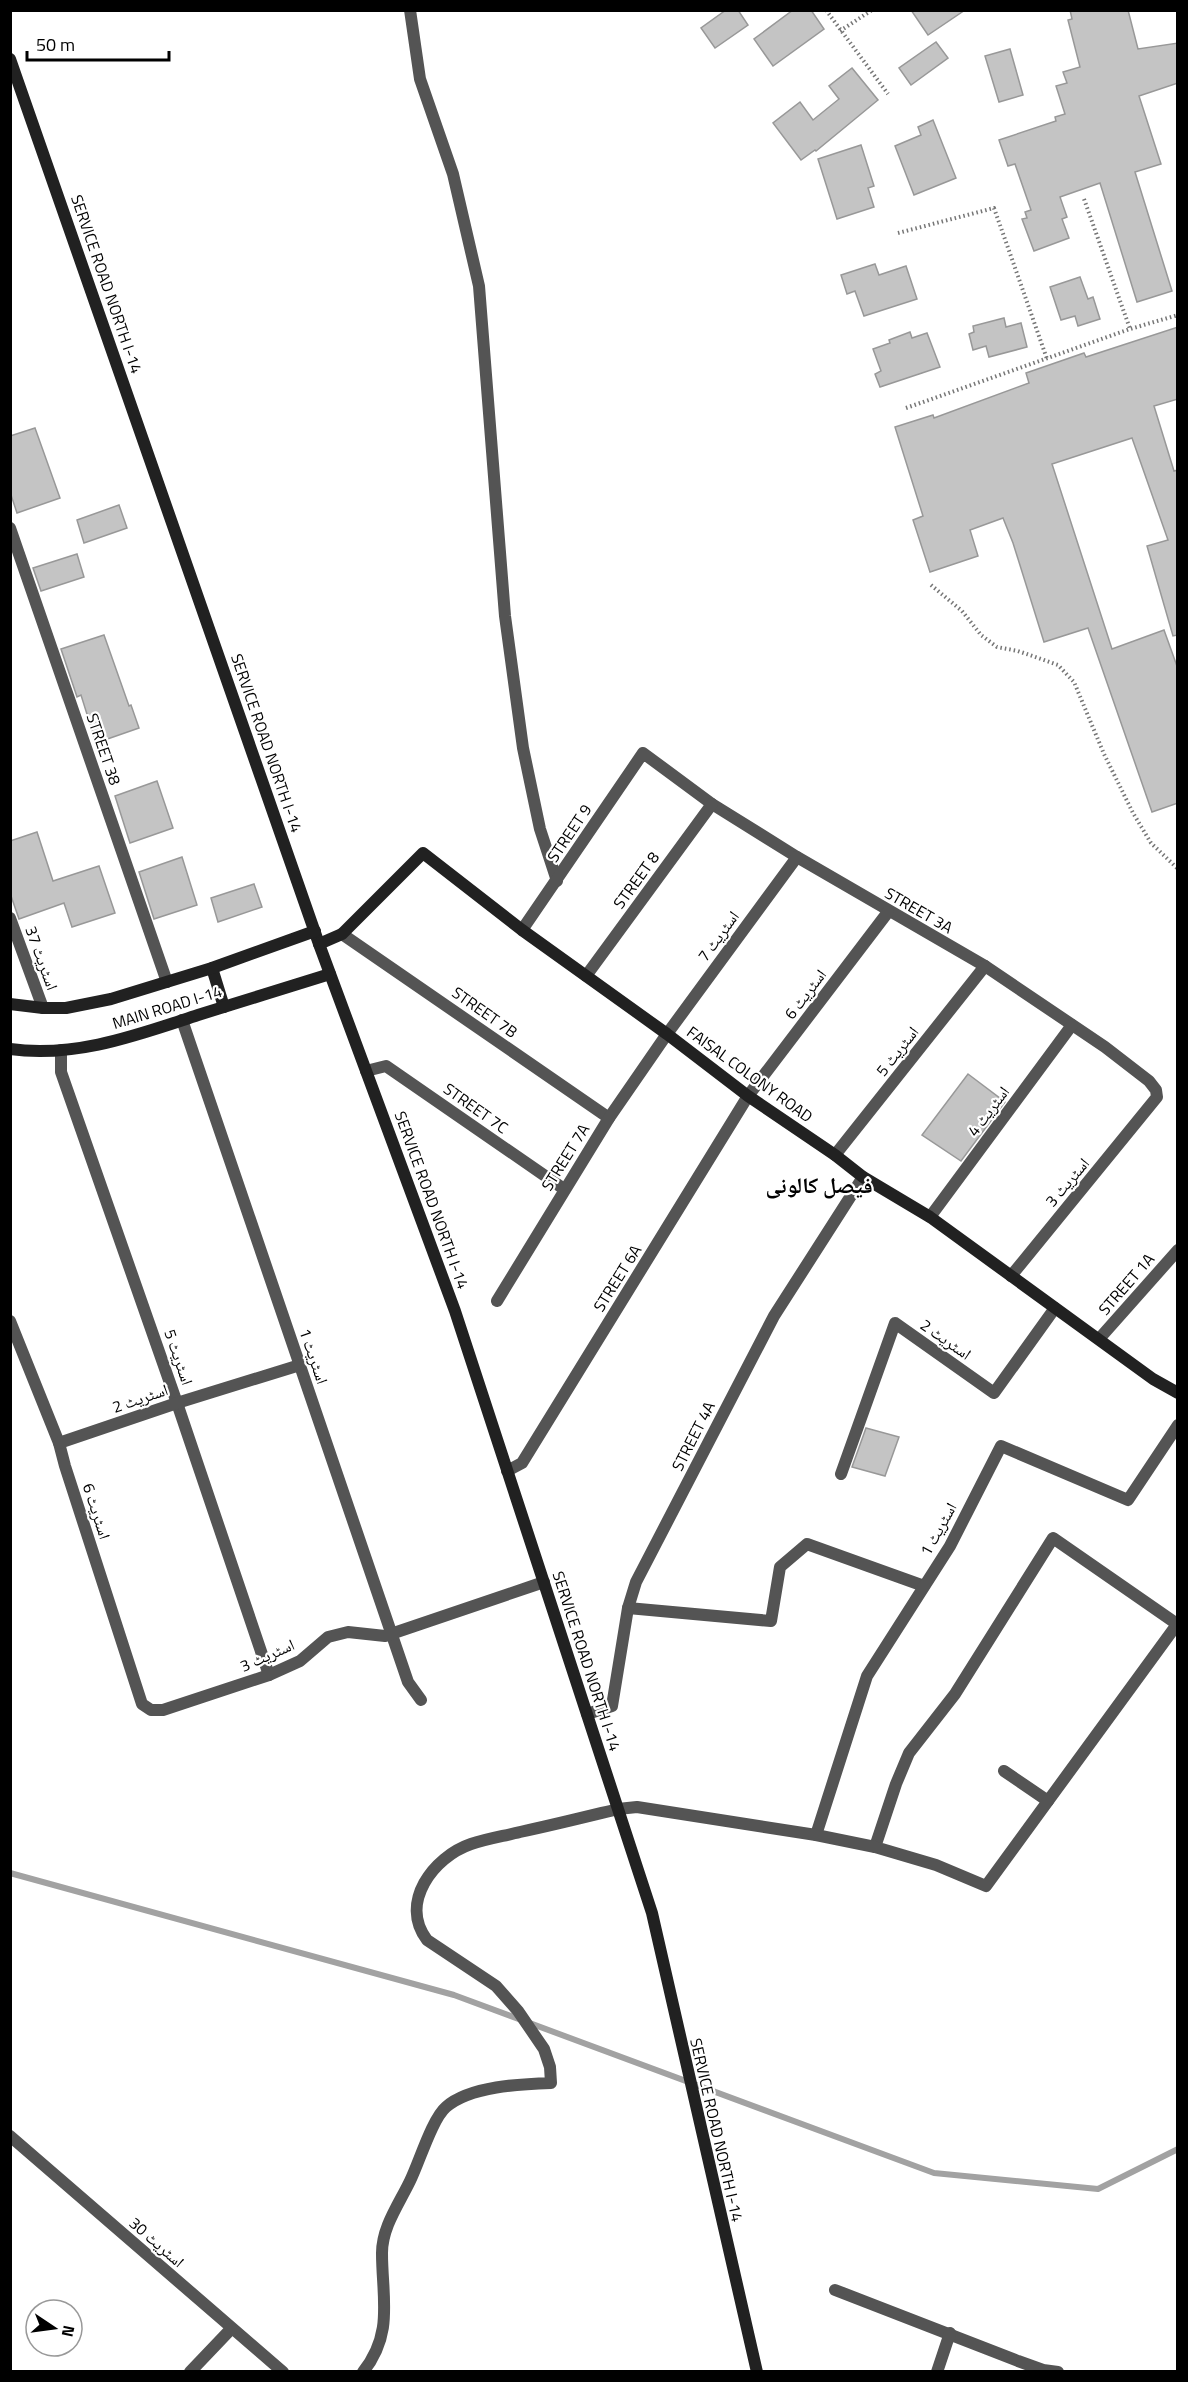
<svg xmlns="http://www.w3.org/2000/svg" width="1188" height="2382" font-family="'Titillium Web','Noto Naskh Arabic',sans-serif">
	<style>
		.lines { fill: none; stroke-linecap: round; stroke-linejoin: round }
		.stream { stroke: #a2a2a2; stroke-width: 6 }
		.building { fill: #c4c4c4; stroke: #989898; stroke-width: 1.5 }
		.path { stroke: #767676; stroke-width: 4; stroke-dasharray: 1.5 3; stroke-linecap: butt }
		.street { stroke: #545454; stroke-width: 12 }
		.secondary { stroke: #212121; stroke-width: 12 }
		.labels { text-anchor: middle; stroke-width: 4.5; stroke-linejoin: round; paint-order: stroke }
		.street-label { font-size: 16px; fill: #000; stroke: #fff }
		.district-label { font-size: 22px; font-weight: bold; fill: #000; stroke: #fff }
	</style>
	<rect width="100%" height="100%" fill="#fff"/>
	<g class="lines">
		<polyline class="stream" points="10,1873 454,1995 934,2173 1098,2189 1178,2149"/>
	</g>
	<g class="building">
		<polygon points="726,10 738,10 748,25 715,48 701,28"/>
		<polygon points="793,10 811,10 824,29 773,66 754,39"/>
		<polygon points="911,10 965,10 928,35"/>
		<polygon points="1070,10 1128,10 1138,49 1178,43 1178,83 1139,96 1161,164 1135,172 1172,291 1137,302 1100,183 1060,197 1067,217 1062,219 1069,238 1034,251 1022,219 1027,218 1025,212 1031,210 1015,164 1008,166 999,140 1056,121 1055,117 1065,114 1056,86 1067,83 1063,72 1080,67 1068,20 1072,19"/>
		<polygon points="936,42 948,58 911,85 899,68"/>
		<polygon points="1010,49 1023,95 999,102 985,56"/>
		<polygon points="852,68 878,100 816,151 815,150 801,160 773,123 800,102 813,120 839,99 829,86"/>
		<polygon points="933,120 956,178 914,195 895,146 921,135 918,127"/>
		<polygon points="861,145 874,186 868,188 874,207 837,219 818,159"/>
		<polygon points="875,264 879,275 906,266 917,299 864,316 855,291 847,294 841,275"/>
		<polygon points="1080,277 1088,299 1093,297 1100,319 1078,326 1075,316 1061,320 1050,287"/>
		<polygon points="1004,318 1006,327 1021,323 1027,347 989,357 986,346 973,350 969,334 974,332 973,326"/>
		<polygon points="1178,327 1178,399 1154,406 1174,471 1178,470 1178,635 1173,636 1147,546 1168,540 1132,438 1052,464 1112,649 1164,630 1178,669 1178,803 1152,812 1088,628 1044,642 1013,543 1003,518 970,530 978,556 930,572 913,520 923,516 895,427 933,415 934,418 1029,383 1026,373 1084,353 1086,357"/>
		<polygon points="910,332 912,338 927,333 940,367 880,387 875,374 881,371 873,349 890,343 889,340"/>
		<polygon points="35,428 60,498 17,513 10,492 10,436"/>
		<polygon points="119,505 127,528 84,543 77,520"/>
		<polygon points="77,554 84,577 41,591 33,568"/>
		<polygon points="104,635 129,706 131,705 139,728 96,743 81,695 77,697 61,649"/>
		<polygon points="157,781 173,828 130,843 115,796"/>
		<polygon points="37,832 53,881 99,866 115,913 72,927 64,903 19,919 10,893 10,841"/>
		<polygon points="182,857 197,905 154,919 139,872"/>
		<polygon points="254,884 262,907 218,922 211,898"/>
		<polygon points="968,1074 1005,1102 961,1161 922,1135"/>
		<polygon points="866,1428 899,1437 885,1476 852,1467"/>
	</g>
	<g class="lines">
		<g class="path">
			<polyline points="826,10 888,94"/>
			<polyline points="840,31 872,10"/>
			<polyline points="1084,199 1130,329"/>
			<polyline points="898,233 994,208 1047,359"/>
			<polyline points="906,408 1130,329 1178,315"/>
			<polyline points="931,585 962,611 981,635 997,647 1018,651 1058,665 1074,682 1104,754 1133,813 1151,843 1178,869"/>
		</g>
		<g class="street">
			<polyline points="410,10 420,79 453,174 479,286 505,616 523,748 540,829 557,881"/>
			<polyline points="10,528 167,982"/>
			<polyline points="10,918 43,1008"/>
			<polyline points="522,930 643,753 712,804 797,857 985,966 1105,1047 1149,1081 1156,1090 1157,1097 1011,1276"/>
			<polyline points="342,934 609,1118"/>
			<polyline points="586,976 712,804"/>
			<polyline points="182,1020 408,1682 421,1700"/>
			<polyline points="61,1050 61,1072 177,1403 269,1675"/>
			<polyline points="366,1071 386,1066 564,1189"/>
			<polyline points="835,1155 985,966"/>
			<polyline points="930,1217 1072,1025"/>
			<polyline points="497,1301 609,1118 667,1034 797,857"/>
			<polyline points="10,1321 59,1443 65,1466 142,1704 151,1710 163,1710 269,1675 300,1661 328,1637 348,1632 385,1636 544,1582"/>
			<polyline points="1099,1339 1178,1250"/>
			<polyline points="59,1443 177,1403 300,1365"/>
			<polyline points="507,1471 522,1463 748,1096 888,912"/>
			<polyline points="841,1474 895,1323 994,1393 1055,1308"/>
			<polyline points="628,1608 771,1621 780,1567 807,1544 924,1586"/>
			<polyline points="587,1714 612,1706 628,1608 636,1582 774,1316 863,1177"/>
			<polyline points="1004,1771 1048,1801 1178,1623"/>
			<polyline points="1048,1801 986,1886 936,1865 875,1847 896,1784 909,1753 955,1694 1053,1538 1177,1624"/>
			<polyline points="816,1835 867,1676 950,1546 1001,1446 1128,1500 1178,1425"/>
			<polyline points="10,2136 283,2372"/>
			<polyline points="835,2290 1018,2361 1043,2370 1058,2372"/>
			<polyline points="190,2372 231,2329"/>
			<path d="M 363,2372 C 394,2333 382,2298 382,2253 C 382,2227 399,2204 410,2181 C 419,2163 432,2119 446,2107 C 470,2086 521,2084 551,2083 L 550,2067 L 544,2049 L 518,2011 L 496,1986 L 427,1940 C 399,1903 433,1857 471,1844 C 486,1839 504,1836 520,1832 C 553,1825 585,1817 618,1809 L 637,1807 L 816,1835 L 875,1847"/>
			<polyline points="937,2372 950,2333"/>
		</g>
		<g class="secondary">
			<polyline points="10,59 319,944 455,1311 652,1913 757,2372"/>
			<polyline points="319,944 342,934 423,853 522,930 667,1034 748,1096 835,1155 863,1177 930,1217 1153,1379 1178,1393"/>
			<polyline points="212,968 224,1007"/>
			<polyline points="10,1004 43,1008 66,1008 111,999 212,968 315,931"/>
			<path d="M 10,1049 C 76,1058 137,1035 198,1015 C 242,1001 286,988 330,974"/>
		</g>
	</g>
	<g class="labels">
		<g class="street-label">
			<text transform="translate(107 284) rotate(71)" y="6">SERVICE ROAD NORTH I-14</text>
			<text transform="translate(267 743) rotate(71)" y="6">SERVICE ROAD NORTH I-14</text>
			<text transform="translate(104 749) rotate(71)" y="6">STREET 38</text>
			<text transform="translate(569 833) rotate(-56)" y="6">STREET 9</text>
			<text transform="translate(636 880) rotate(-54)" y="6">STREET 8</text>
			<text transform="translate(919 910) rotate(30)" y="6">STREET 3A</text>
			<text transform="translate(718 936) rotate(-54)" y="6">اسٹریٹ 7</text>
			<text transform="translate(42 958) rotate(70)" y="6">اسٹریٹ 37</text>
			<text transform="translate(805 994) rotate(-53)" y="6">اسٹریٹ 6</text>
			<text transform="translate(167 1007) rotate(-17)" y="6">MAIN ROAD I-14</text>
			<text transform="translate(485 1012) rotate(35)" y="6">STREET 7B</text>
			<text transform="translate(897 1051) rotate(-52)" y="6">اسٹریٹ 5</text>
			<text transform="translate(750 1074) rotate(36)" y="6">FAISAL COLONY ROAD</text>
			<text transform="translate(476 1108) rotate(35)" y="6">STREET 7C</text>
			<text transform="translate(988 1111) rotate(-53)" y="6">اسٹریٹ 4</text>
			<text transform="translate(565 1157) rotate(-58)" y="6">STREET 7A</text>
			<text transform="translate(1067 1182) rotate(-50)" y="6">اسٹریٹ 3</text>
			<text transform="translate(432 1200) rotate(70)" y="6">SERVICE ROAD NORTH I-14</text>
			<text transform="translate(617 1278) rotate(-58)" y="6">STREET 6A</text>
			<text transform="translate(1126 1284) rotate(-49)" y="6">STREET 1A</text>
			<text transform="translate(946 1339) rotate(35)" y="6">اسٹریٹ 2</text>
			<text transform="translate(314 1356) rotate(71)" y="6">اسٹریٹ 1</text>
			<text transform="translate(179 1357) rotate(71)" y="6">اسٹریٹ 5</text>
			<text transform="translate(140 1398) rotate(-19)" y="6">اسٹریٹ 2</text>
			<text transform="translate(693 1436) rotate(-63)" y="6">STREET 4A</text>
			<text transform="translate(97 1511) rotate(72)" y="6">اسٹریٹ 6</text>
			<text transform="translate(938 1529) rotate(-61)" y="6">اسٹریٹ 1</text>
			<text transform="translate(267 1655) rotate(-24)" y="6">اسٹریٹ 3</text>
			<text transform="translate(587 1661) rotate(72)" y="6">SERVICE ROAD NORTH I-14</text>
			<text transform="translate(717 2130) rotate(77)" y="6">SERVICE ROAD NORTH I-14</text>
			<text transform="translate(157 2242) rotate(41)" y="6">اسٹریٹ 30</text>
		</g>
		<g class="district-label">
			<text x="819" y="1193">فیصل کالونی</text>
		</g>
	</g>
	<rect width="1188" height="2382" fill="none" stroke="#000000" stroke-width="24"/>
	<g transform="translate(54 2328) rotate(103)"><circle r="28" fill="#ffffff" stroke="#999999" stroke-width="1.5"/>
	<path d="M0-4.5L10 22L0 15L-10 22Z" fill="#000000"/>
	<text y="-9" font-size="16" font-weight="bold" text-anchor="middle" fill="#000000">N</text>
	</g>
	<path d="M27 51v9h142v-9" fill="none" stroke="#000000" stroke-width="3"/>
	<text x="36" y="51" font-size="18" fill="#000000" stroke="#ffffff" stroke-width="4.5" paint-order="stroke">50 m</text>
</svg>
